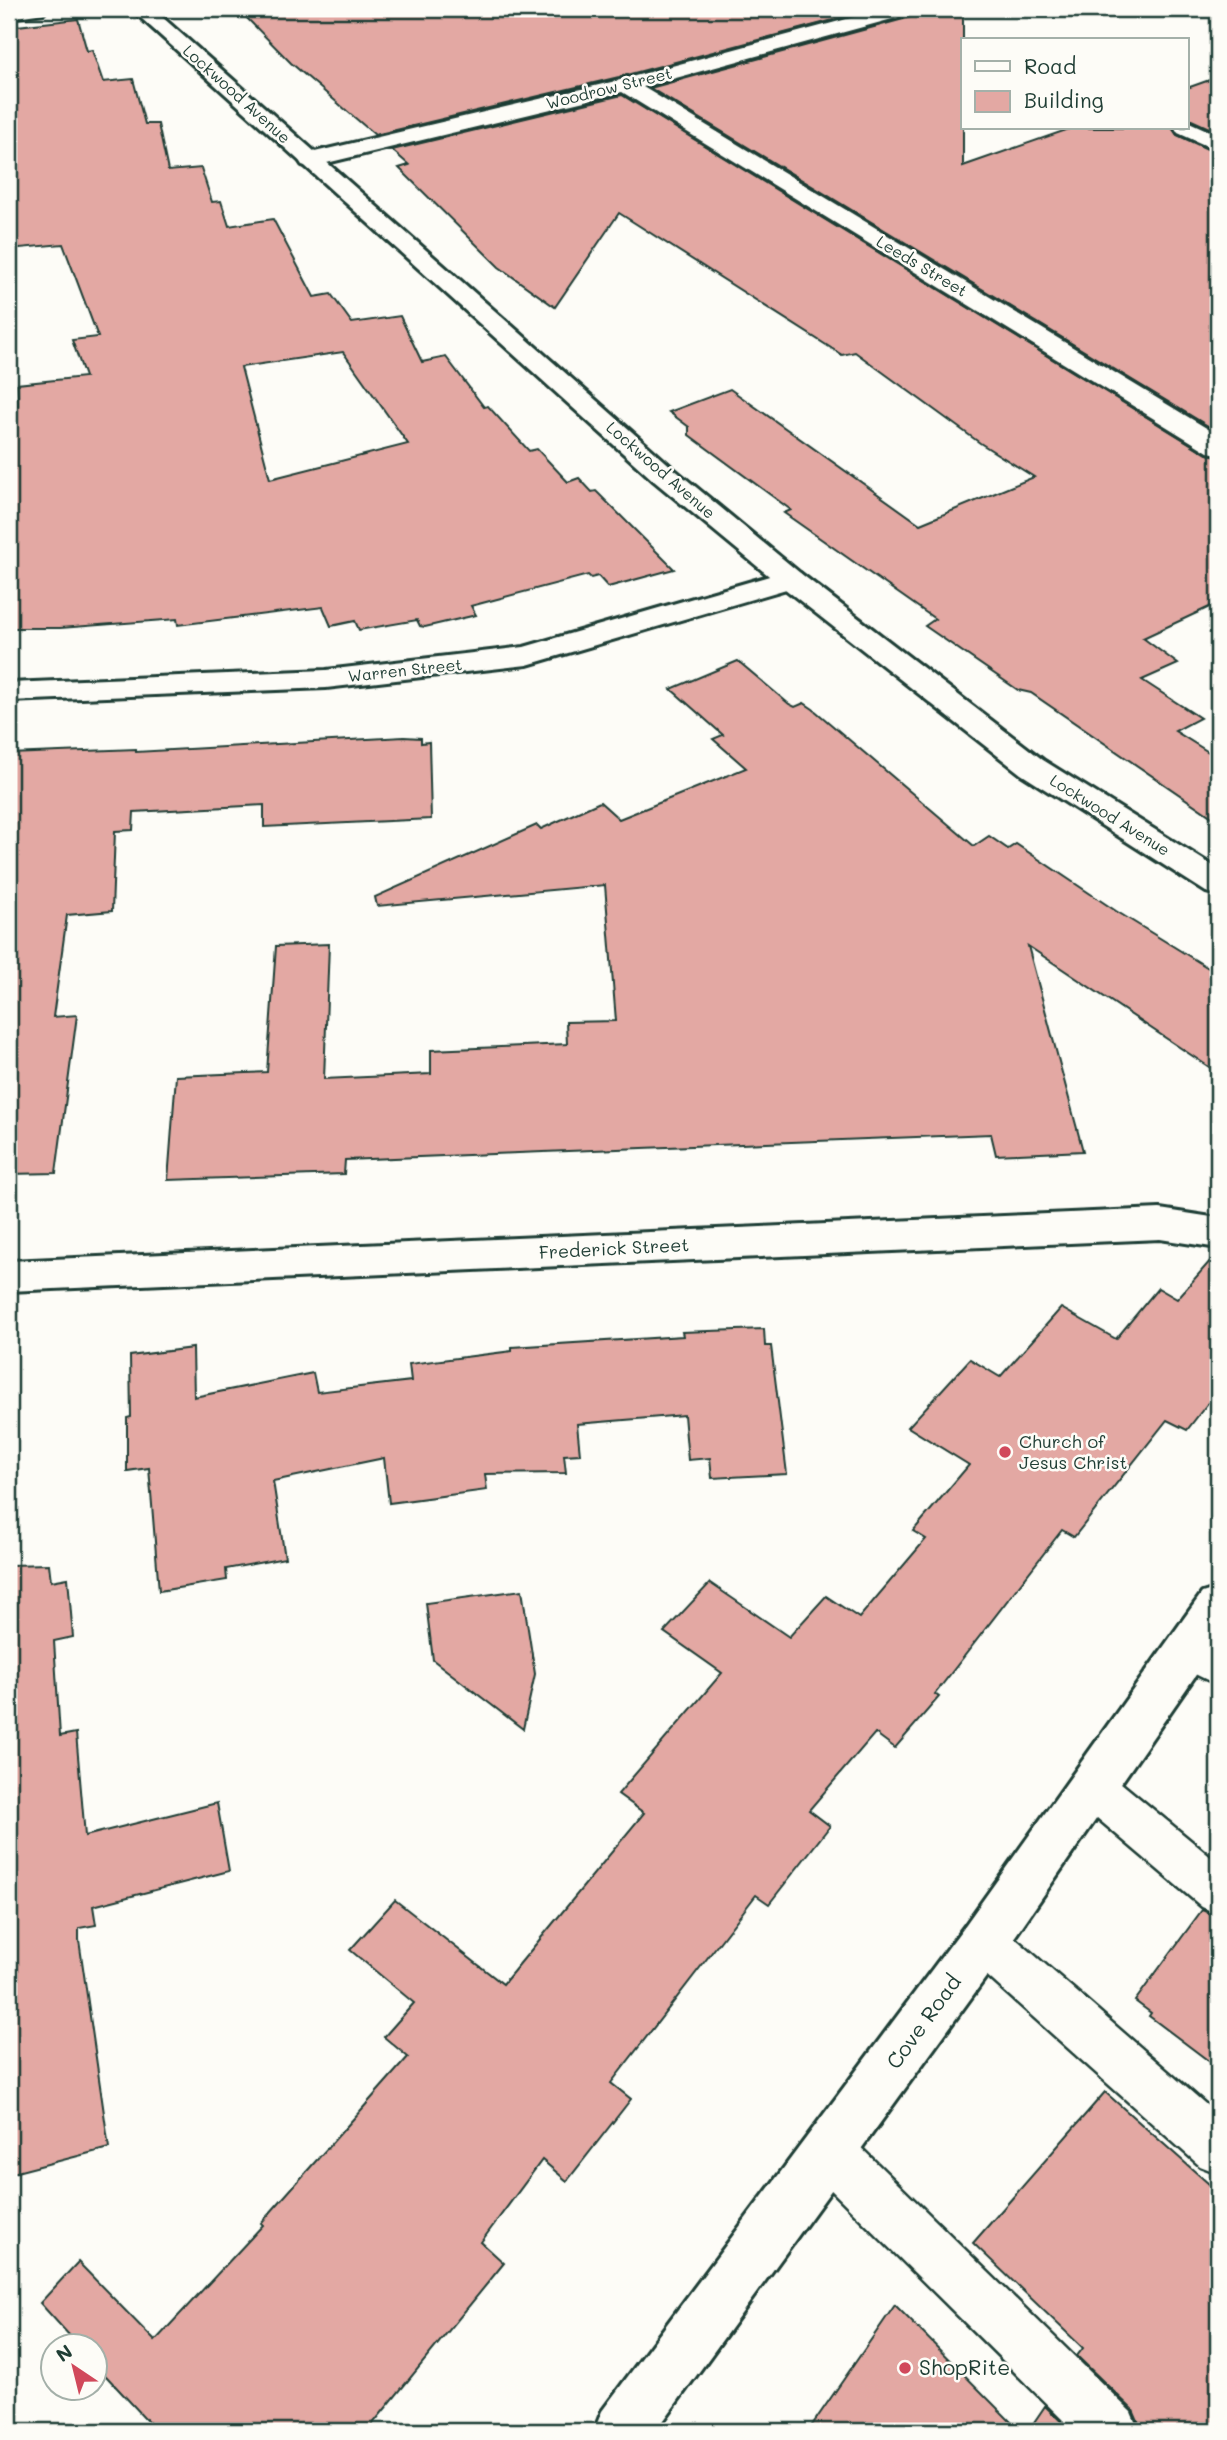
<svg xmlns="http://www.w3.org/2000/svg" width="1227" height="2440" font-family="Mali,sans-serif">
	<style>
		.building { fill: #e3a8a3; stroke: #1f3d34; stroke-width: 2; fill-rule: evenodd }
		.lines { fill: none; stroke-linecap: round; stroke-linejoin: round }
		.lane-casing { stroke: #1f3d34; stroke-width: 5 }
		.street-casing { stroke: #1f3d34; stroke-width: 6 }
		.secondary-casing { stroke: #1f3d34; stroke-width: 6 }
		.lane { fill: #fdfcf7; fill-rule: evenodd }
		.street { fill: #fdfcf7; fill-rule: evenodd }
		.secondary { fill: #fdfcf7; fill-rule: evenodd }
		.poi-dot { fill: #d1495b; stroke: #fdfcf7; stroke-width: 2.5 }
		.labels { text-anchor: middle; stroke-width: 5; stroke-linejoin: round; paint-order: stroke }
		.far-street-label { font-size: 16px; fill: #1f3d34; stroke: #fdfcf7 }
		.street-label { font-size: 18px; fill: #1f3d34; stroke: #fdfcf7 }
		.poi-label { font-size: 18px; fill: #1f3d34; stroke: #fdfcf7; text-anchor: start }
		.near-street-label { font-size: 21px; fill: #1f3d34; stroke: #fdfcf7 }
		.near-poi-label { font-size: 21px; fill: #1f3d34; stroke: #fdfcf7; text-anchor: start }
	</style>
	<rect width="100%" height="100%" fill="#fdfcf7"/>
	<filter id="ink" filterUnits="userSpaceOnUse"><feTurbulence type="fractalNoise" baseFrequency=".0143" numOctaves="2"/><feDisplacementMap in="SourceGraphic" scale="14" xChannelSelector="R" yChannelSelector="G"/><feConvolveMatrix kernelMatrix="1 2 1 2 8 2 1 2 1" color-interpolation-filters="sRGB"/></filter>
	<g filter="url(#ink)">
		<g class="building">
			<polygon points="238,9 875,9 619,77 375,135 291,63"/>
			<polygon points="920,9 963,9 963,166 1072,128 1172,128 1177,135 1218,154 1218,432 650,88 915,16"/>
			<path d="M 78,19 L 87,51 L 92,50 L 103,82 L 133,79 L 145,124 L 158,124 L 168,171 L 201,168 L 212,202 L 221,201 L 229,226 L 273,219 L 314,297 L 331,294 L 352,323 L 400,316 L 422,362 L 446,357 L 484,407 L 488,406 L 529,451 L 537,449 L 568,482 L 579,478 L 592,492 L 596,491 L 674,569 L 608,587 L 598,576 L 591,578 L 588,575 L 471,606 L 476,615 L 425,627 L 420,626 L 417,620 L 359,630 L 355,621 L 331,626 L 323,607 L 178,625 L 177,619 L 60,628 L 9,628 L 9,405 L 18,405 L 17,384 L 85,377 L 72,340 L 98,337 L 63,244 L 9,249 L 9,27 ZM 343,352 L 408,444 L 270,479 L 241,367 Z"/>
			<polygon points="1218,77 1218,132 1187,118 1187,88"/>
			<polygon points="622,95 1207,454 1218,456 1218,603 1143,638 1178,664 1142,680 1200,718 1175,731 1218,758 1218,821 1031,693 1018,690 925,626 935,619 784,513 791,510 689,435 689,427 669,412 730,389 920,524 1034,477 980,443 855,352 842,355 619,213 555,307 499,267 399,168 409,165 392,150"/>
			<polygon points="738,661 789,704 795,707 804,703 813,709 974,846 989,836 1008,849 1016,844 1116,911 1218,974 1218,1073 1028,946 1083,1151 996,1155 991,1134 345,1160 344,1174 168,1180 176,1076 267,1072 276,946 329,944 324,1079 431,1074 431,1050 567,1044 566,1022 616,1021 605,885 377,906 375,897 537,825 541,829 600,802 619,819 746,768 713,739 723,735 671,689"/>
			<polygon points="404,737 421,738 421,743 429,742 431,819 264,827 264,805 134,812 133,830 115,831 112,911 67,915 53,1017 77,1015 56,1173 9,1174 9,754 136,749 136,752"/>
			<polygon points="1218,1252 1218,1390 1187,1430 1167,1420 1074,1537 1062,1530 935,1694 939,1697 895,1748 875,1733 809,1810 830,1826 769,1904 756,1895 611,2083 631,2099 567,2181 542,2160 481,2242 504,2263 367,2431 157,2431 94,2363 94,2346 79,2346 40,2303 78,2262 155,2341 263,2225 261,2223 408,2057 384,2037 414,2003 350,1950 395,1900 503,1984 644,1813 618,1794 722,1673 664,1632 710,1583 789,1637 826,1596 859,1618 926,1539 913,1531 969,1465 908,1427 970,1359 1000,1377 1061,1308 1116,1339 1158,1288 1177,1299"/>
			<polygon points="764,1329 765,1346 771,1346 787,1474 712,1478 710,1458 688,1460 684,1415 577,1424 580,1454 564,1455 566,1473 485,1474 487,1490 389,1503 384,1458 273,1481 285,1558 226,1569 227,1580 159,1591 149,1468 127,1471 127,1418 131,1417 130,1356 193,1348 194,1397 313,1373 317,1392 411,1381 409,1364 512,1351 512,1347 683,1336 682,1332"/>
			<polygon points="49,1564 51,1581 68,1578 73,1637 54,1641 60,1736 76,1733 85,1836 217,1803 229,1871 93,1906 96,1925 79,1928 79,1940 109,2148 9,2174 9,1565"/>
			<polygon points="522,1590 535,1674 523,1729 433,1660 426,1603"/>
			<polygon points="1202,1910 1218,1917 1218,2068 1149,2016 1151,2013 1135,2001"/>
			<polygon points="1105,2092 1218,2192 1218,2431 1142,2431 1133,2410 1077,2356 1083,2348 973,2243"/>
			<polygon points="895,2305 1020,2431 808,2431"/>
			<polygon points="1045,2406 1071,2431 1028,2431"/>
		</g>
		<g class="lines">
			<defs>
				<g id="lane">
					<path d="M 1190,1628 L 1218,1642 L 1218,1684 C 1198,1677 1178,1667 1169,1647 L 1175,1634 Z"/>
					<polygon points="1093,1767 1109,1773 1218,1863 1218,1914 1202,1907 1077,1801 1071,1787 1077,1773"/>
					<polygon points="983,1918 1000,1925 1218,2115 1218,2173 1200,2166 966,1957 960,1941 966,1925"/>
					<polygon points="829,2127 847,2134 1131,2412 1139,2431 1074,2431 811,2170 804,2152 811,2134"/>
				</g>
				<g id="street">
					<polygon points="9,9 47,9 44,13 9,18"/>
					<polygon points="884,9 917,9 914,13 643,87 1218,435 1218,454 1208,452 622,92 310,167 302,165 299,160 302,155 620,80"/>
					<polygon points="1187,121 1218,135 1218,151 1178,133 1175,128 1187,128"/>
					<polygon points="790,570 800,573 805,579 800,585 527,665 326,688 9,701 9,683 326,670 524,647"/>
					<polygon points="1160,1209 1218,1218 1218,1248 1160,1239 9,1291 9,1261"/>
				</g>
				<g id="secondary">
					<polygon points="131,9 153,9 674,469 800,573 1043,760 1218,869 1218,895 1206,892 1021,774 780,585 654,481"/>
					<polygon points="1218,1588 1218,1643 1000,1958 656,2431 594,2431 602,2411 966,1924 1202,1593"/>
				</g>
			</defs>
			<use href="#lane" class="lane-casing"/>
			<use href="#street" class="street-casing"/>
			<use href="#secondary" class="secondary-casing"/>
			<use href="#lane" class="lane"/>
			<use href="#street" class="street"/>
			<use href="#secondary" class="secondary"/>
		</g>
	</g>
	<g class="poi-dot">
		<circle cx="1005" cy="1452" r="7"/>
		<circle cx="905" cy="2368" r="7"/>
	</g>
	<g class="labels">
		<g class="far-street-label">
			<text transform="translate(609 88) rotate(-14)" y="6">Woodrow Street</text>
			<text transform="translate(237 94) rotate(42)" y="6">Lockwood Avenue</text>
			<text transform="translate(922 266) rotate(31)" y="6">Leeds Street</text>
			<text transform="translate(661 470) rotate(41)" y="6">Lockwood Avenue</text>
			<text transform="translate(405 670) rotate(-6)" y="6">Warren Street</text>
			<text transform="translate(1110 815) rotate(32)" y="6">Lockwood Avenue</text>
		</g>
		<g class="street-label">
			<text transform="translate(614 1249) rotate(-3)" y="6">Frederick Street</text>
		</g>
		<g class="poi-label">
			<text x="1019" y="1448">Church of<tspan x="1019" dy="21">Jesus Christ</tspan></text>
		</g>
		<g class="near-street-label">
			<text transform="translate(924 2022) rotate(-54)" y="7">Cove Road</text>
		</g>
		<g class="near-poi-label">
			<text x="919" y="2375">ShopRite</text>
		</g>
	</g>
	<rect width="1227" height="2440" fill="none" stroke="#fdfcf7" stroke-width="35"/>
	<rect x="18" y="18" width="1192" height="2405" fill="none" stroke="#1f3d34" stroke-width="2.5" filter="url(#ink)"/>
	<rect x="961" y="38" width="228" height="91" fill="#fdfcf7" stroke="#a4b0a9" stroke-width="2"/>
	<rect x="975" y="61" width="35" height="10" fill="#fdfcf7" stroke="#a4b0a9" stroke-width="2"/>
	<text x="1024" y="74" font-size="21" fill="#1f3d34">Road</text>
	<rect x="975" y="91" width="35" height="21" fill="#e3a8a3" stroke="#a4b0a9" stroke-width="2"/>
	<text x="1024" y="108" font-size="21" fill="#1f3d34">Building</text>
	<g transform="translate(74 2367) rotate(325)"><circle r="33" fill="#fdfcf7" stroke="#a4b0a9" stroke-width="2"/>
	<path d="M0-5L12 26L0 18L-12 26Z" fill="#d1495b"/>
	<text y="-10" font-size="19" font-weight="bold" text-anchor="middle" fill="#1f3d34">N</text>
	</g>
</svg>
